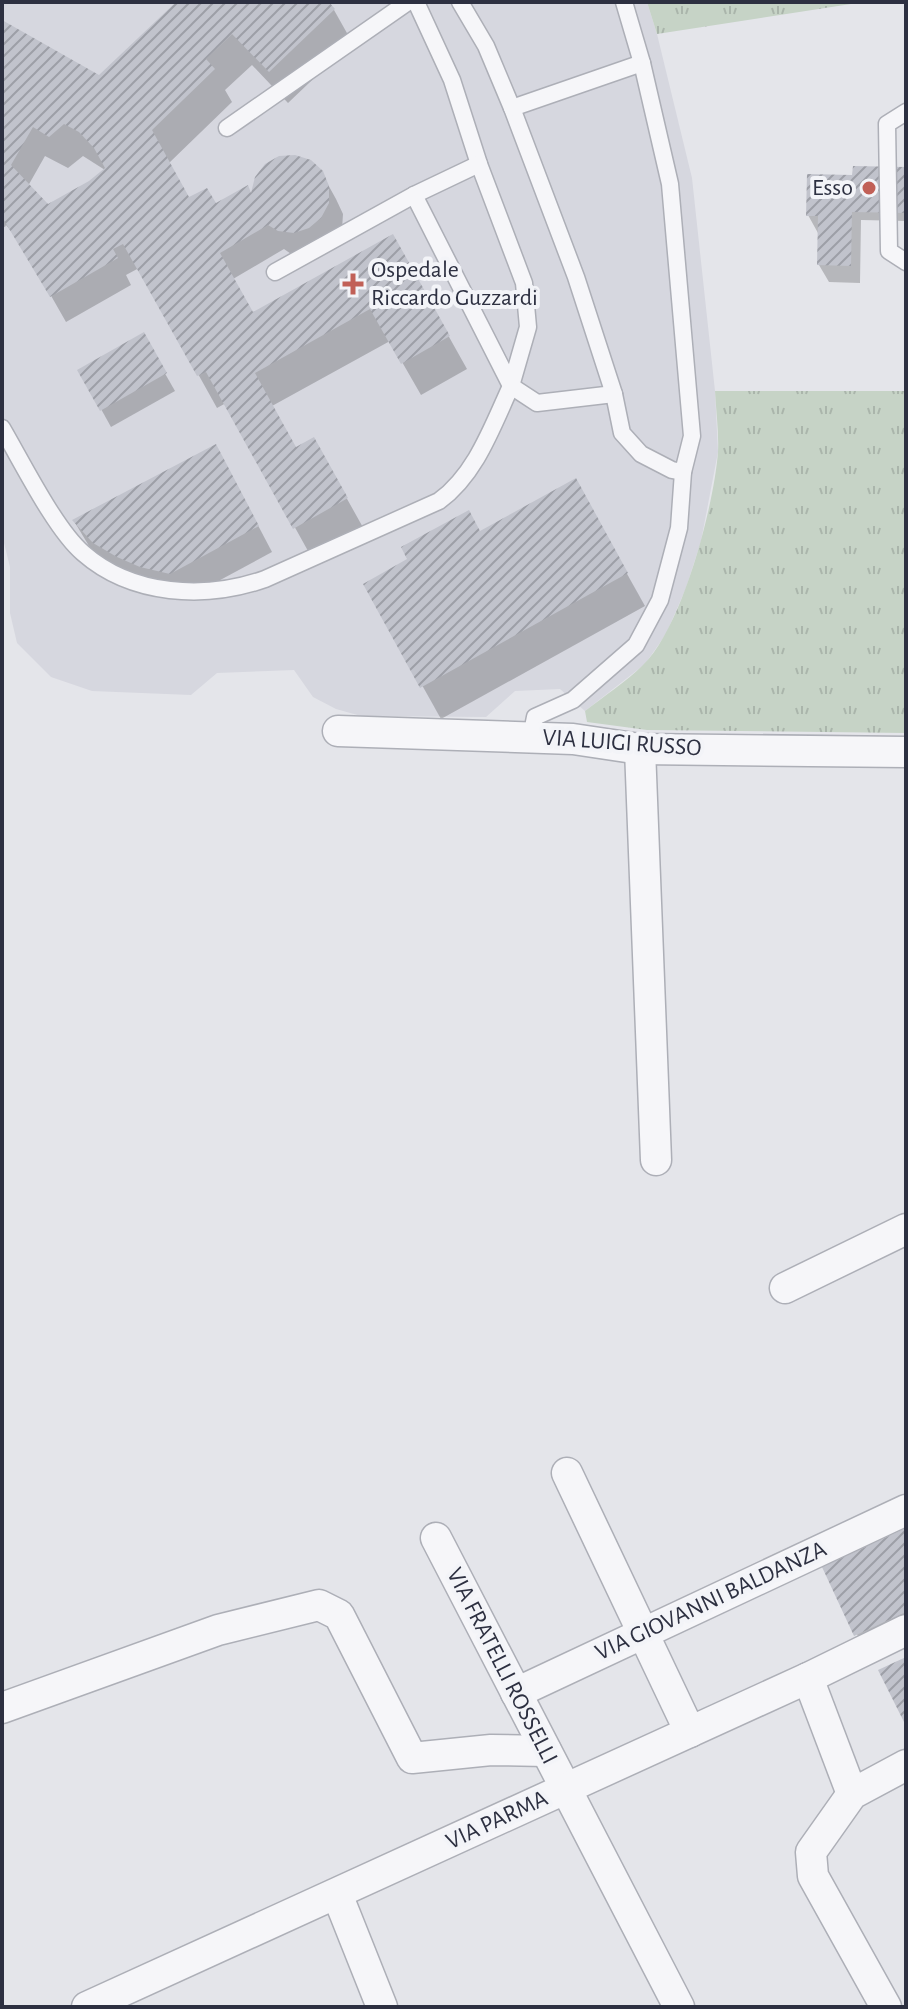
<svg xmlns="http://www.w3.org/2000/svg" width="908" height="2009" font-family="'Alegreya Sans',sans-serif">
	<defs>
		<pattern id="grass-tufts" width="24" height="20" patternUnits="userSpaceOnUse" patternTransform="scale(2)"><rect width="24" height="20" fill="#c6d3c6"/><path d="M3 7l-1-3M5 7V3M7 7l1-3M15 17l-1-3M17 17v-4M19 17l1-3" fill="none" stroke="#aab5ab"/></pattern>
		<pattern id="building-hatch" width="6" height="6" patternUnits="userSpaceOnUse" patternTransform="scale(2)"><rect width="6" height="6" fill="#c1c3cc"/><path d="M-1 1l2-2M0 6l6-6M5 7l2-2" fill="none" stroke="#9d9fa7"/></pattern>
	</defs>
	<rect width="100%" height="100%" fill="#e4e5ea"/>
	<!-- built -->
	<polygon fill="#d6d7df" points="2,2 647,2 657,34 692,178 715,391 718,452 701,541 686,588 666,634 645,664 585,711 560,689 515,691 486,717 361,716 336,709 313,697 294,670 217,673 191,695 92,691 51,677 17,643 10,613 10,567 2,535"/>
	<!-- grass -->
	<g fill="url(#grass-tufts)">
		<polygon points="647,2 864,2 657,34"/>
		<path d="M715 391H906V733L647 730 587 722 585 711C604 696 626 682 643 665 682 628 714 506 718 452 719 432 716 411 715 391Z"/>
	</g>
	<!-- shadow -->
	<g fill="#0003" fill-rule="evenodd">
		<path d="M179 2H326L334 10 352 42 288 103 252 65 225 90 232 102 169 163 189 200 215 205 252 197 321 172 336 199 343 214 342 229 294 256 284 249 233 279 253 314 411 269 467 369 421 395 390 341 272 406 296 449 332 472 365 531 313 560 226 403 217 408 139 268 126 275 131 285 66 322 21 243 6 225 5 227 2 226V22L100 78ZM45 156 68 168 83 156 105 170 92 181 47 206 28 186Z"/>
		<polygon points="906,169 906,221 861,220 860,283 829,282 819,265 818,233 808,215 851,177"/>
		<polygon points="143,335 175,391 111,427 80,371"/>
		<polygon points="230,472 272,552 185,599 156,592 110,568 89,546 74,521"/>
		<polygon points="593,513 645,606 441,719 366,585 480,533"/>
		<polygon points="906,1530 906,1644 870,1661 825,1568"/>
	</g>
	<!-- building -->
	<g fill="url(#building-hatch)" fill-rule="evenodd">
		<path d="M176 2H329L335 9 269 72 232 34 206 59 215 69 152 130 189 197 207 188 216 203 248 185 251 193 255 177 265 164 279 156 295 155 311 160 323 171 329 186V203L321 218 309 228 294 233 278 231 268 225 220 253 253 312 393 234 450 336 401 364 370 309 255 373 296 447 314 437 348 498 293 529 206 372 197 376 123 244 113 249 118 258 50 297 2 217V20L99 75ZM64 124 79 132 94 148 105 168 89 181 48 204 11 165 33 127 49 137Z"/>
		<polygon points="853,166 906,167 906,213 852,212 851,266 817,265 818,216 806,216 807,174 852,175"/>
		<polygon points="144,332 167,373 100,411 77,370"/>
		<polygon points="216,444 259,526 170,574 140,567 117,557 93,543 72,520"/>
		<polygon points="576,478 628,573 420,688 363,584 407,559 401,547 469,510 480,531"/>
		<polygon points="906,1528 906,1612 854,1636 822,1567"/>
		<polygon points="906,1657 906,1726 878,1670"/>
	</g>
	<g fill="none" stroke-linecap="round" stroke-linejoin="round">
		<defs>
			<g id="lane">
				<polyline points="416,2 452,80 479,164 524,283 528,327 511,386"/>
				<polyline points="460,2 486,46 512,108 576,277 614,394 622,433 641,454 672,470 683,472"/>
				<polyline points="512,108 642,63"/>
				<polyline points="906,112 887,124 889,251 906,262"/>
				<polyline points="227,128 408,2"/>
				<polyline points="414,195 511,386"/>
				<polyline points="275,272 414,195 479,164"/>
				<path d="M2 428C22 462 55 529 83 553 132 596 205 600 265 579L439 501C476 474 492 427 511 386L537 403 614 394"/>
				<polyline points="531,737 535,717 573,700 636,645 660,600 679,528 683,472 692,436 670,184 642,63 624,2"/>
			</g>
			<g id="street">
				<polyline points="338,731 573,739 640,749 906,752"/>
				<polyline points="640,749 656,1160"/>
				<polyline points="785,1288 906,1229"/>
				<polyline points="567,1473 690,1732"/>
				<polyline points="436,1538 679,2007"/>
				<polyline points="808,1678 852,1794"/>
				<polyline points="516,1693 906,1510"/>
				<polyline points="2,1708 218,1630 319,1605 339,1615 412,1758 491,1750 546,1751"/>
				<polyline points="337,1894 382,2007"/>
				<polyline points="87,2007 808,1678 906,1630"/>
				<polyline points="886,2007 813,1876 811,1852 852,1794 906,1765"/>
			</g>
		</defs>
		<!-- lane casing -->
		<use href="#lane" stroke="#adafb7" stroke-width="19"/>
		<!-- street casing -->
		<use href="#street" stroke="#adafb7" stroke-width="33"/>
		<!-- lane -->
		<use href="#lane" stroke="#f6f6f9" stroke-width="16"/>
		<!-- street -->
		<use href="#street" stroke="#f6f6f9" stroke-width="30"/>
	</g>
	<!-- markers -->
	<g fill="#c16057" stroke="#f3f4f8" stroke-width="3">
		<circle cx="869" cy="188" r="8"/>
		<path d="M349 272h8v8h8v8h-8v8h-8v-8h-8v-8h8z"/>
	</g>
	<g text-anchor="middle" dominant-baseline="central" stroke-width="8" stroke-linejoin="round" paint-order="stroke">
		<!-- poi labels -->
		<g font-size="24" fill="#2d3041" stroke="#f3f4f8" text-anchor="end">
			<text x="853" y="188">Esso</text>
			<text x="371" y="270" text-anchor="start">Ospedale<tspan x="371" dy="28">Riccardo Guzzardi</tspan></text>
		</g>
		<!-- street labels -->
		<g font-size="24" fill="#2d3041" stroke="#f3f4f8">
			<text transform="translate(622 743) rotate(4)">VIA LUIGI RUSSO</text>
			<text transform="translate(711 1601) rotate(-25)">VIA GIOVANNI BALDANZA</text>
			<text transform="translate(502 1666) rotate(63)">VIA FRATELLI ROSSELLI</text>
			<text transform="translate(497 1820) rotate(-25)">VIA PARMA</text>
		</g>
	</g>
	<!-- border -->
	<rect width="908" height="2009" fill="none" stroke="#2d3041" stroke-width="8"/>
</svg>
